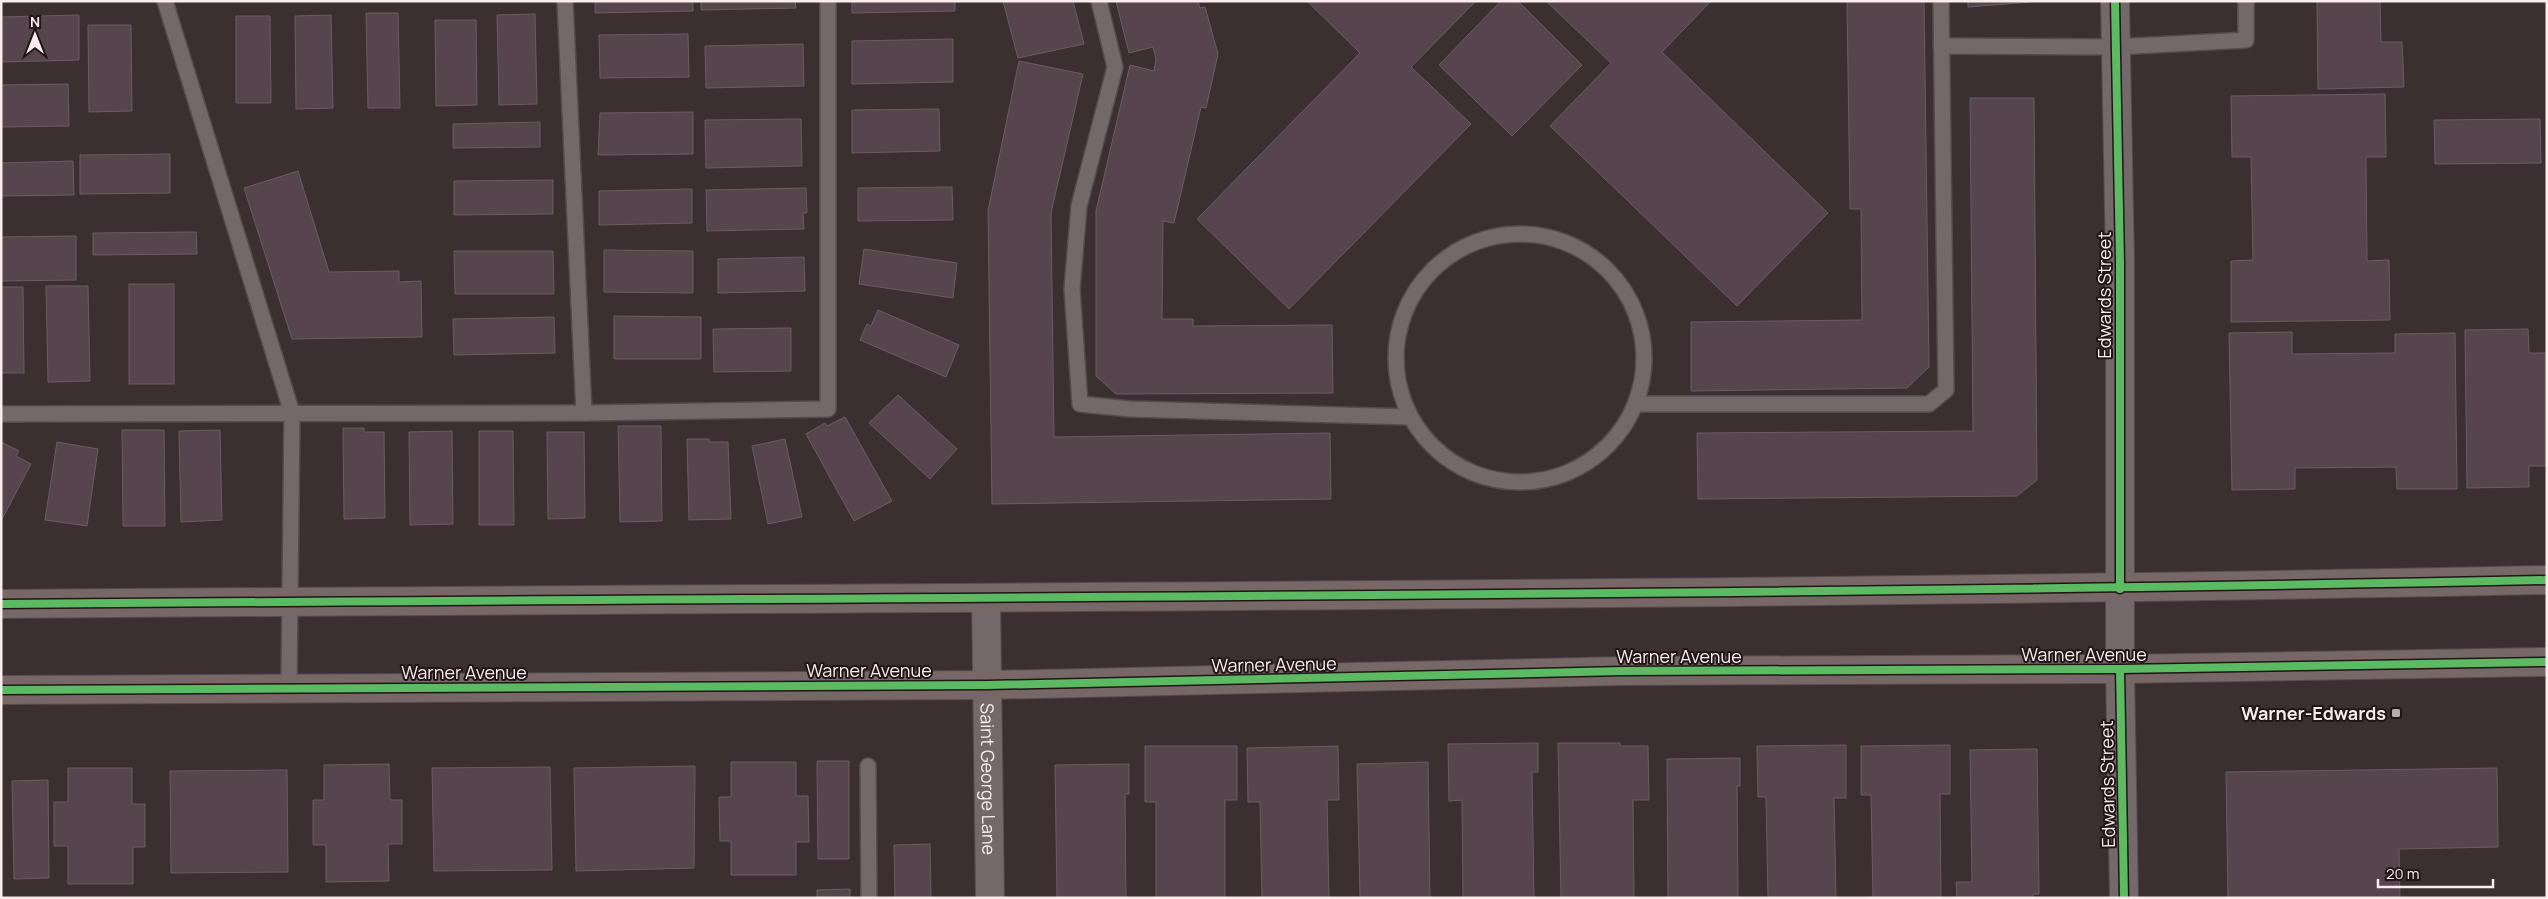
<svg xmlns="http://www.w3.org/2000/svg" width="2548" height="899" font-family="Manrope,sans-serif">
	<rect width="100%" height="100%" fill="#3b2f32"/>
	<!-- building -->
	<g fill="#56454c" stroke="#685e62">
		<polygon points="595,1 693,1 693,11 595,13"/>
		<polygon points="701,1 795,1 796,8 701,10"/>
		<polygon points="852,1 955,1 955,11 852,13"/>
		<polygon points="1003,1 1073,1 1084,44 1018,58"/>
		<polygon points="1116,1 1198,1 1200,8 1205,7 1218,54 1206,108 1201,107 1174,223 1163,221 1162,319 1193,319 1193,326 1332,325 1333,393 1116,394 1096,376 1096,211 1130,65 1154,71 1156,59 1153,47 1129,53"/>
		<polygon points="1307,1 1476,1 1411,67 1471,124 1289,309 1197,219 1360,53"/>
		<polygon points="1501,1 1518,1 1582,65 1512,136 1439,65"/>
		<polygon points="1546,1 1711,1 1662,52 1828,213 1737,306 1550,126 1611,63"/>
		<polygon points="1847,1 1924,1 1929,367 1907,388 1691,391 1691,322 1862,320 1861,209 1850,209"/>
		<polygon points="1968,1 2031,1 2031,2 1968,7"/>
		<polygon points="2317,1 2380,1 2381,42 2402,42 2404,87 2318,89"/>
		<polygon points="366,13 398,13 400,108 368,108"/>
		<polygon points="535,14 537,104 499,105 497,15"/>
		<polygon points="79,15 79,60 1,62 1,17"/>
		<polygon points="331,15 333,108 296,109 295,16"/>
		<polygon points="236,16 270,16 271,103 236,103"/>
		<polygon points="435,20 476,20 477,105 436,106"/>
		<polygon points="88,25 131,25 132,111 89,112"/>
		<polygon points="688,34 689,77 600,78 599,35"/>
		<polygon points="953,39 953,82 852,84 852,41"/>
		<polygon points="803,44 804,86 706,88 705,46"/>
		<polygon points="1019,61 1083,74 1051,213 1054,437 1330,433 1331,499 992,504 988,211"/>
		<polygon points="68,84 69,126 1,127 1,85"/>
		<polygon points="2385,94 2386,157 2366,157 2367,261 2389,260 2390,320 2231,322 2231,261 2253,260 2251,157 2232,157 2231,96"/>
		<polygon points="1970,98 2034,98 2037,480 2017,496 1698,499 1697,433 1973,431"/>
		<polygon points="939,109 940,151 852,153 852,110"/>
		<polygon points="693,112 693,154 598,155 600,113"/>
		<polygon points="801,119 802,166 706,168 705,120"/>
		<polygon points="2540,119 2541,163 2435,164 2434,120"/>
		<polygon points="540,122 540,147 453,148 453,124"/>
		<polygon points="170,154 170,193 80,194 80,155"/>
		<polygon points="73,161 74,195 1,196 1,163"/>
		<polygon points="298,171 329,272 399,271 399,282 421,281 422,337 292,339 244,188"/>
		<polygon points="553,180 553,214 454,215 454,181"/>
		<polygon points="952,187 953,220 858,221 858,188"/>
		<polygon points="806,188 807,213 803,213 804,229 707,231 706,190"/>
		<polygon points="692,189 692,223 599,225 599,191"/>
		<polygon points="196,232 197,254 93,255 93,233"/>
		<polygon points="76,236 76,280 1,281 1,237"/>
		<polygon points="864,249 957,263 953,298 859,284"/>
		<polygon points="604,250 693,251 693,293 604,292"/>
		<polygon points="454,251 553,251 554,294 455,294"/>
		<polygon points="804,257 805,291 718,293 718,259"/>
		<rect x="129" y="284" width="45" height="100"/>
		<polygon points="46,286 88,286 90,381 48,382"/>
		<polygon points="1,287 23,287 24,373 1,373"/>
		<polygon points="878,310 959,345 946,377 860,340 867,324 871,326"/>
		<polygon points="614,316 701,317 701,359 614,359"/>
		<polygon points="554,317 555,353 454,355 453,319"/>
		<polygon points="791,328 791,371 714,372 713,329"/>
		<polygon points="2528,329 2529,353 2547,353 2547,466 2529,466 2529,487 2467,488 2465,330"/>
		<polygon points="2292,332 2292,354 2395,353 2395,334 2455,333 2457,489 2397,489 2396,467 2295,468 2295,489 2232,490 2229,333"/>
		<polygon points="898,395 957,449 930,479 869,423"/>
		<polygon points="845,417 892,501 854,521 806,434 825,423 827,426"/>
		<polygon points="618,426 661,426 662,521 620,522"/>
		<polygon points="343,428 364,428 364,432 384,432 385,518 344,519"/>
		<polygon points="122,430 164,430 165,526 123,526"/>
		<polygon points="220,430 222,520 181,522 179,431"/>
		<polygon points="452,431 453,524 410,525 409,432"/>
		<polygon points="479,431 513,431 514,525 479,525"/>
		<polygon points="547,432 584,432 585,518 548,519"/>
		<polygon points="687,439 709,439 709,442 728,442 731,519 689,520"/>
		<polygon points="785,439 802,517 768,524 752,446"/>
		<polygon points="1,442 19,451 16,456 31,464 1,521"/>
		<polygon points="57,442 98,449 87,526 45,520"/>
		<polygon points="1538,743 1538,772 1532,772 1534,898 1463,898 1462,800 1449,801 1448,744"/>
		<polygon points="1558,743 1620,743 1620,746 1648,746 1649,800 1633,800 1634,898 1561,898"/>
		<polygon points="1846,745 1846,798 1834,798 1836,898 1768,898 1766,797 1758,797 1757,746"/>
		<polygon points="1950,745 1950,794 1940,794 1941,898 1861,898 1873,897 1871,795 1861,795 1861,746"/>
		<polygon points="1145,746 1237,746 1237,800 1225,800 1225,898 1153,898 1156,897 1156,802 1145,802"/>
		<polygon points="1338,746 1339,800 1327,800 1329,898 1262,898 1260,802 1248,802 1247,748"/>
		<polygon points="2037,749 2039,894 2033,894 2033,898 1957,898 1956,882 1972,882 1970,750"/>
		<polygon points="1740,758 1740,786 1737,786 1738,898 1658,898 1668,898 1667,759"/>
		<polygon points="817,761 849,761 849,859 818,859"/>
		<polygon points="731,762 796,762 796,796 808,796 809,842 796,842 796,875 731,875 731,841 720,841 719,797 731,797"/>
		<polygon points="1428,762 1430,898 1360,898 1357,764"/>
		<polygon points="389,764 390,800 402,800 402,844 388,844 389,881 326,882 326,845 313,845 313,800 324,800 324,765"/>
		<polygon points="1129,764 1129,794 1125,794 1126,898 1057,898 1055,765"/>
		<polygon points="695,766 694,868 576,871 574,768"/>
		<polygon points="550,767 552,870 434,871 432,768"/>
		<polygon points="68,768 132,768 132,804 145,804 145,847 133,847 133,884 68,884 68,846 54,846 54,802 68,802"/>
		<polygon points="2497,768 2498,847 2399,849 2400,898 2228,898 2226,772"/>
		<polygon points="287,770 288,872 171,873 170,771"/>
		<polygon points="48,780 49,878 14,879 12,781"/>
		<polygon points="930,844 931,898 895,898 894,845"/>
		<polygon points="850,889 850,898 817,898 817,890"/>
	</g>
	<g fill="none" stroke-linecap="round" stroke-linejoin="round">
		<defs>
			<g id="lane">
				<polyline points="165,1 292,413 289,687"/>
				<polyline points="565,1 584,413"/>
				<polyline points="1099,1 1115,67 1079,206 1072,289 1080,404 1130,409 1410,417"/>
				<polyline points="1941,46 2116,47 2246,40 2246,1"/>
				<circle cx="1520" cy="358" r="124"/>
				<polyline points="1637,404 1929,404 1946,390 1941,1"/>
				<polyline points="1,414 584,413 828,409 828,1"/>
				<polyline points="868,766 869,898"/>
			</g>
			<g id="street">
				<path id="s1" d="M986 599 990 898"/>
			</g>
			<polyline id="secondary" points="2115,1 2120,262 2120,669 2124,898"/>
			<g id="primary">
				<path d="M1 604C850 597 1698 597 2547 580"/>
				<polyline points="1,690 988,685 1623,671 2120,669 2547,662"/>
			</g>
		</defs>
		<!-- lane casing -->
		<use href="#lane" stroke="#554b4d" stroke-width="18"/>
		<!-- street casing -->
		<use href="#street" stroke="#554b4d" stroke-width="30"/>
		<!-- secondary casing -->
		<use href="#secondary" stroke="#554b4d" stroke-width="30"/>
		<!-- primary casing -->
		<use href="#primary" stroke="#554b4d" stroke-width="30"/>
		<!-- lane -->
		<use href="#lane" stroke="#73696b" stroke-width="15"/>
		<!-- street -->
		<use href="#street" stroke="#73696b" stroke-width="28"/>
		<!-- secondary -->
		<use href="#secondary" stroke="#73696b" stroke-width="28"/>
		<!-- primary -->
		<use href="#primary" stroke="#776767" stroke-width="28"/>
		<defs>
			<g id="cycleway">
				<polyline points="2115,1 2120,262 2120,589"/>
				<path d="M1 604C850 597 1698 597 2547 580"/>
				<polyline points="2120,669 2124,898"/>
				<polyline points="1,690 988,685 1623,671 2120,669 2547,662"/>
			</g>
		</defs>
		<!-- cycleway casing -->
		<use href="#cycleway" stroke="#201617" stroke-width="11"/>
		<!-- cycleway -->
		<use href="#cycleway" stroke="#5cba63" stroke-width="8"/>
	</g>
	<!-- markers -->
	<rect fill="#b7a9ac" stroke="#201617" stroke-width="2" x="2391" y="708" width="10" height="10" rx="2.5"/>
	<g text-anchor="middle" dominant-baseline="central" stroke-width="4" stroke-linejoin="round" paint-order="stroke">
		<!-- street labels -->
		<g font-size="18" fill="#faebed" stroke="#201617">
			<text transform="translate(2104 295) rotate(-90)">Edwards Street</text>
			<text x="2084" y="654">Warner Avenue</text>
			<text x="1679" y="656">Warner Avenue</text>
			<text transform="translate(1274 664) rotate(-1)">Warner Avenue</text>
			<text x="869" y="670">Warner Avenue</text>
			<text x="464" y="672">Warner Avenue</text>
			<text stroke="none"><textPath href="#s1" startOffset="180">Saint George Lane</textPath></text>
			<text transform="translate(2107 784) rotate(-91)">Edwards Street</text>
		</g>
		<!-- poi labels -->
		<g font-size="18" font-weight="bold" fill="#faebed" stroke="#201617" text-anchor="end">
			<text x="2386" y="713">Warner-Edwards</text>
		</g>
	</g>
	<!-- border -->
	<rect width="2548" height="899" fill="none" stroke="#faebed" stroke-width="5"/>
	<!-- north arrow -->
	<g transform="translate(35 35)" stroke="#201617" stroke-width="4" paint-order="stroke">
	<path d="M0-4L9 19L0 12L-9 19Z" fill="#faebed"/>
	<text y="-8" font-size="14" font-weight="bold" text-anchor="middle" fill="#faebed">N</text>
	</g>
	<!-- scale -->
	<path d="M2378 879v8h115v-8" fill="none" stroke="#faebed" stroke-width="2.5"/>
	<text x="2386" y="879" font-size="15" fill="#faebed" stroke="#201617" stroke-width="4" paint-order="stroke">20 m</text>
</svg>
